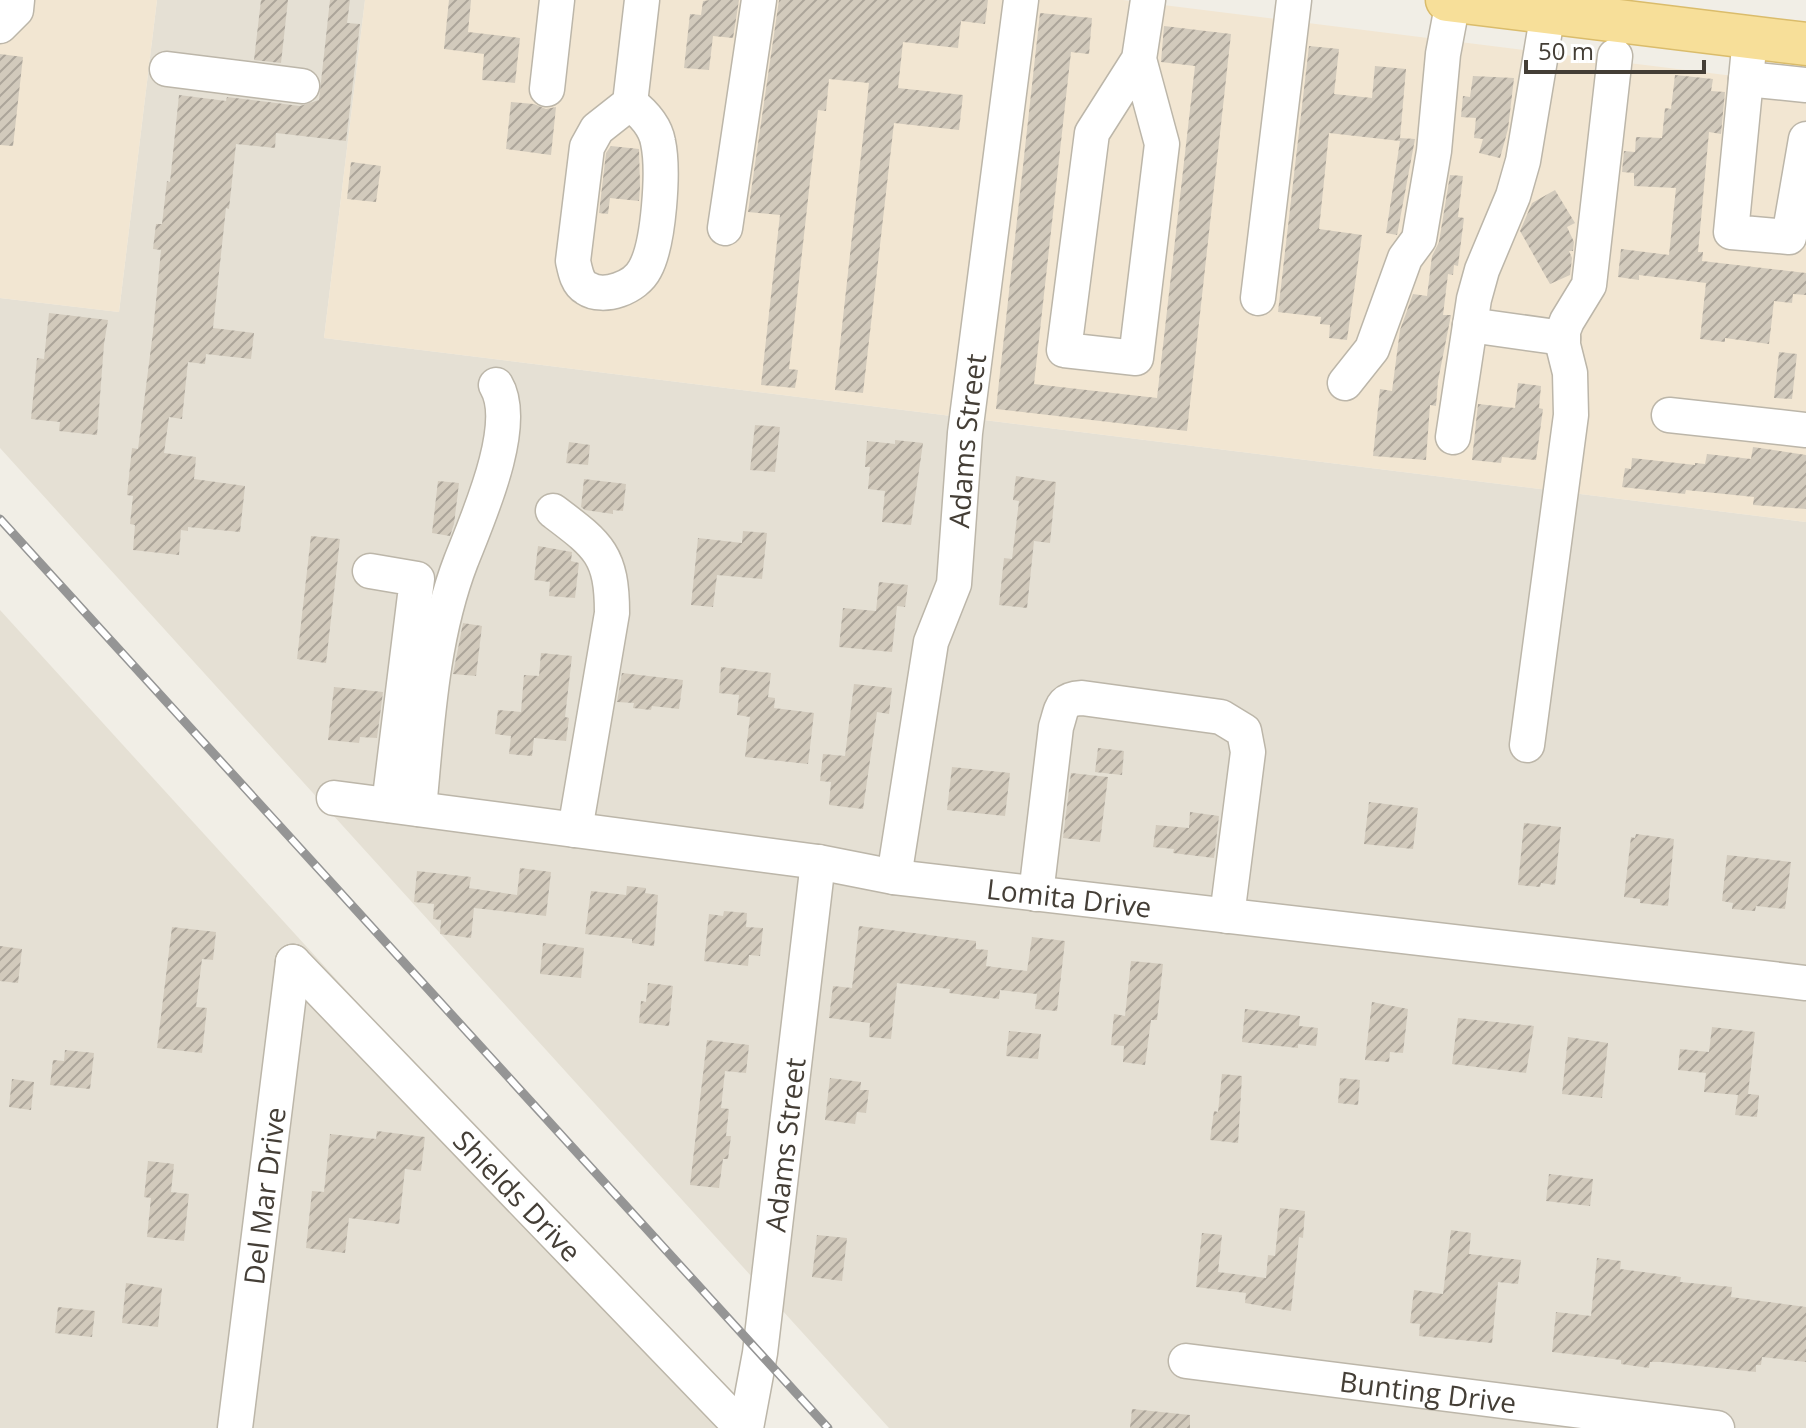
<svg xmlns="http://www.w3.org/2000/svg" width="1806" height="1428" font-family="'Open Sans',sans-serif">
	<defs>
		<pattern id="building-hatch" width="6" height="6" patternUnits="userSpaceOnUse" patternTransform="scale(2)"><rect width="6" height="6" fill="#d2cabc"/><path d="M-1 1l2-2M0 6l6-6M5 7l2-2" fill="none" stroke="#aca59a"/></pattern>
	</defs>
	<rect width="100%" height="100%" fill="#f1eee6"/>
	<!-- residential -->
	<g fill="#e5e0d4">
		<polygon points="157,0 365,0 324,338 1806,522 1806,1428 889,1428 0,448 0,298 119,312"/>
		<polygon points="0,610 745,1428 0,1428"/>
	</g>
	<!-- commercial -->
	<g fill="#f2e6d2">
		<polygon points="0,0 157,0 119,312 0,298"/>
		<polygon points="365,0 1123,0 1806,85 1806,522 324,338"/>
	</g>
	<!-- building -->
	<g fill="url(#building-hatch)">
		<polygon points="261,0 288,0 281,63 254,60"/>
		<polygon points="330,0 350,0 347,23 360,24 346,141 276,133 275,148 236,144 229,209 226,208 213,328 254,333 251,359 206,354 205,364 188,362 182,419 169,417 164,453 196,457 194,479 245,486 240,532 188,527 188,531 181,530 179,555 133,550 135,525 130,524 133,496 127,495 132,448 138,449 153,332 161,250 153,249 156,224 162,224 167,181 170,182 179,95 226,101 227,97 300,106 319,100"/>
		<polygon points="449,0 471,0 468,32 520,38 515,83 482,80 484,54 444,49"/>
		<polygon points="710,0 739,0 733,38 713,36 709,70 684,68 690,14 701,15 703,1"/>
		<polygon points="779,0 988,0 985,24 961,21 958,48 903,42 898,88 963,95 959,130 894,123 863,393 835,390 869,83 829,79 826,111 818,110 789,369 798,370 795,388 761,385 780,215 748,212"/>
		<polygon points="1040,13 1092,18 1089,54 1071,52 1034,384 1157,398 1195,66 1161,62 1164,26 1231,34 1187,431 996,409"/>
		<polygon points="1309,46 1339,49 1334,94 1372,98 1375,66 1406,69 1400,138 1415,139 1397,235 1386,233 1400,141 1329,133 1319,229 1362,235 1347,340 1329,338 1330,325 1320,324 1321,317 1278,312"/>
		<polygon points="0,54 23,57 13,146 0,145"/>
		<polygon points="1675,75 1713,79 1711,91 1725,92 1721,134 1709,132 1698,252 1703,252 1702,261 1806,273 1806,295 1793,294 1792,303 1774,301 1769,344 1725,338 1725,342 1700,339 1706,283 1639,275 1639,280 1618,277 1621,249 1669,255 1676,188 1634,186 1634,173 1622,172 1624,151 1635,152 1636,137 1662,138 1665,108 1671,109"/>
		<polygon points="1473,76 1514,78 1508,129 1500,158 1479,153 1483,139 1474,138 1476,118 1461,117 1463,96 1470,97"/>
		<polygon points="511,102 534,104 546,109 556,107 551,155 506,149"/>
		<polygon points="611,146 639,149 640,187 639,201 610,198 608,214 599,213 606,153"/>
		<polygon points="351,162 381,166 376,202 347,199"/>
		<polygon points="1450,175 1463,176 1458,217 1464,218 1458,266 1454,265 1453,275 1448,274 1443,315 1451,315 1438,381 1436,406 1430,405 1426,460 1373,456 1380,389 1392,391 1400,330 1413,294 1427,296 1432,256 1439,242"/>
		<polygon points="1555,190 1575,223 1567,227 1574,242 1573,251 1569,251 1572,258 1570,275 1550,284 1520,231 1532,203"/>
		<polygon points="49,313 108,320 104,344 97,435 59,431 60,422 31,419 37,358 44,359"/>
		<polygon points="1779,352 1797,354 1792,399 1774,398"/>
		<polygon points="1518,383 1541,386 1539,408 1543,409 1536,460 1502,457 1501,463 1472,460 1478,404 1515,408"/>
		<polygon points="755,425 780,427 775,472 750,470"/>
		<polygon points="895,440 923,443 911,525 882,522 885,491 868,489 870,467 865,467 867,441 895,444"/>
		<polygon points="569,442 590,445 588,465 566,463"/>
		<polygon points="1753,447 1806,455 1806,509 1753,505 1754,497 1686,490 1685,494 1622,487 1625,468 1631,469 1632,458 1695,465 1695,463 1705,464 1707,454 1751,459"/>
		<polygon points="1016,476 1056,482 1050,543 1034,541 1027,608 999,605 1004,558 1012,559 1019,501 1013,500"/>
		<polygon points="584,479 626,484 623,511 613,510 613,514 585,510 581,507"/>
		<polygon points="438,481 459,483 454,524 450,536 432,533"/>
		<polygon points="743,531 767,533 762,579 717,575 713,607 691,605 698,538 742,543"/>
		<polygon points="311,536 340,539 326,663 297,659"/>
		<polygon points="538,546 572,552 571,561 579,563 575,598 549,596 550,582 534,580"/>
		<polygon points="879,582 908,585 905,607 897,606 892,652 839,647 843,608 876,611"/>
		<polygon points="463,623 482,626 476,676 453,674"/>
		<polygon points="541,653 572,656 565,717 569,718 566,741 534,738 532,756 509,754 511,736 495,734 498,710 521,712 524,675 539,676"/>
		<polygon points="721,667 771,673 768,697 775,698 774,708 814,713 808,764 745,757 750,717 737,715 739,695 719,693"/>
		<polygon points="622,673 683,680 679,709 652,706 651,710 633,708 634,703 617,702"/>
		<polygon points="854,684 892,688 889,714 877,712 863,809 829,805 831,782 820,781 823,754 845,756"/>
		<polygon points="334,687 383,692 377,738 360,737 359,743 328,740"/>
		<polygon points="1098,748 1124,751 1122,775 1095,772"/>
		<polygon points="952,767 1010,773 1005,816 947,810"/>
		<polygon points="1071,773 1108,777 1100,842 1063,838"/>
		<polygon points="1369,802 1418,808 1413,849 1364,844"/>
		<polygon points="1190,812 1219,816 1214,858 1173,853 1174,849 1153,847 1156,825 1189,828"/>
		<polygon points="1524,823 1561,827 1555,885 1541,883 1540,887 1518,885"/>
		<polygon points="1636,834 1674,839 1668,906 1640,903 1640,899 1624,897 1631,837 1635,838"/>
		<polygon points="1727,855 1791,862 1785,909 1756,906 1755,911 1732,909 1733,903 1722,901"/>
		<polygon points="520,868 551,872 546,916 474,908 471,938 440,934 441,920 433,919 434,904 414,902 417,871 471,877 469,888 517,895"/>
		<polygon points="627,886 646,888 645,893 658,895 654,946 632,943 632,939 585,934 591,891 626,895"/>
		<polygon points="724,911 747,913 746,927 763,928 760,956 749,955 748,966 704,961 709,914 723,916"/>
		<polygon points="859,926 976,941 976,949 988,950 986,966 1027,971 1032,937 1065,941 1057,1011 1035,1009 1037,994 1000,990 999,999 949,993 950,989 897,983 891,1039 869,1037 870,1023 829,1018 833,986 852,988"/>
		<polygon points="172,927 216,932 213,960 202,959 196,1007 207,1008 202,1053 157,1048"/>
		<polygon points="543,943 584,948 581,978 540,974"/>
		<polygon points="0,946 22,949 18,983 0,981"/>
		<polygon points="1131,961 1163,964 1157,1020 1151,1020 1145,1065 1123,1062 1124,1046 1111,1045 1114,1014 1125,1016"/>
		<polygon points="648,983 673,986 669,1026 639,1023 641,1001 646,1002"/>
		<polygon points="1372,1002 1408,1009 1403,1053 1390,1052 1389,1062 1365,1060"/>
		<polygon points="1245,1009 1300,1016 1299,1026 1318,1028 1316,1046 1298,1044 1298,1048 1242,1042"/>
		<polygon points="1458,1018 1534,1026 1526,1073 1452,1064"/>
		<polygon points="1712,1027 1755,1032 1748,1094 1759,1095 1757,1117 1735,1115 1738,1095 1704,1092 1706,1073 1678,1070 1680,1049 1709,1052"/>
		<polygon points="1009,1031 1041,1034 1038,1059 1006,1056"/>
		<polygon points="1568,1037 1608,1043 1602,1098 1562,1094"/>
		<polygon points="707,1040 749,1045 746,1073 725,1071 721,1108 729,1109 726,1136 731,1136 728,1159 723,1159 719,1188 690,1185"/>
		<polygon points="65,1050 94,1053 90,1089 50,1085 53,1060 64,1061"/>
		<polygon points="1222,1074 1242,1076 1238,1143 1210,1140 1214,1111 1218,1112"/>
		<polygon points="830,1078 861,1082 860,1090 869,1090 866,1113 857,1112 855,1124 825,1120"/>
		<polygon points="1340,1078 1360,1080 1358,1105 1338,1103"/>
		<polygon points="12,1079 34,1082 31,1110 9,1107"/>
		<polygon points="377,1131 425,1137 421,1171 405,1169 399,1224 349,1218 345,1253 306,1248 312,1191 324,1192 330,1134 376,1139"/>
		<polygon points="148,1161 174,1164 171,1192 189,1194 184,1241 147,1237 151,1198 144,1197"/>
		<polygon points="1549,1174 1593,1179 1590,1206 1546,1201"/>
		<polygon points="1280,1208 1305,1211 1303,1238 1299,1237 1291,1311 1245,1303 1246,1293 1196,1287 1202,1233 1222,1235 1218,1272 1266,1278 1268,1255 1275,1256"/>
		<polygon points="1451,1230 1471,1233 1469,1254 1521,1260 1518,1284 1498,1282 1492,1343 1419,1336 1420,1324 1410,1323 1414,1290 1443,1294"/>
		<polygon points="817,1235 847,1238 842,1281 812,1277"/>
		<polygon points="1597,1258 1621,1261 1620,1269 1681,1277 1680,1282 1732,1287 1731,1297 1806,1307 1806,1362 1762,1357 1761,1365 1756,1365 1756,1372 1661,1362 1650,1362 1649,1368 1621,1364 1621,1360 1552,1352 1556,1312 1591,1316"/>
		<polygon points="126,1283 162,1288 158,1327 122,1323"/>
		<polygon points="58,1307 95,1311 92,1337 55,1333"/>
		<polygon points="1132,1409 1190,1415 1190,1428 1130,1428"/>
	</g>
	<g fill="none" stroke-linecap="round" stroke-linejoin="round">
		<defs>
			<g id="minor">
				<polyline points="0,26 16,10 17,0"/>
				<polyline points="1750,38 1731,232 1789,237 1806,139"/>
				<polyline points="1139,59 1092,133 1064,350 1136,358 1162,144 1139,59 1148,0"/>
				<polyline points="167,69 302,86"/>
				<polyline points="1746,79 1806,85"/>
				<polyline points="547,89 557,0"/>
				<path d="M630 103C643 113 655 125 658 142 664 170 659 244 645 269 636 287 604 300 586 288 577 283 575 270 573 261L587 147 597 129 630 103 642 0"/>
				<polyline points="725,228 759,0"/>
				<polyline points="1258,298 1294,0"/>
				<polyline points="1470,325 1563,338"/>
				<polyline points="1345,383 1372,349 1405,258 1419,239 1434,151 1443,54 1453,1"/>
				<polyline points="1669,415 1806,430"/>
				<polyline points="1453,437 1474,299 1482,270 1513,196 1523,161 1548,12"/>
				<path d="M553 511C598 545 612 554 612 613L575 830"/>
				<polyline points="370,571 417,579 389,805"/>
				<polyline points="1527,745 1571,415 1570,373 1563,345 1563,331 1567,321 1589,285 1615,56"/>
				<path id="s1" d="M334 798 818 862 894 877 1806 983"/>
				<path d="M419 809C427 726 431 639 461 561 477 520 520 425 496 385"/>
				<path id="s2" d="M894 877 931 642 954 584 965 433 1021 0"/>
				<path d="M1036 894 1056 727C1062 709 1060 699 1082 698L1221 717 1244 731 1248 752 1227 916"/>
				<path id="s3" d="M293 962 742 1428"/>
				<path id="s4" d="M1186 1361 1717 1428"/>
				<path id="s5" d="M235 1428 293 962"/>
				<path id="s6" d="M746 1428 760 1353 818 862"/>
			</g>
			<polyline id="major" points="1447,0 1806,44"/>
		</defs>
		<!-- minor casing -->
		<use href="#minor" stroke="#bcb6a9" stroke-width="37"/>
		<!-- major casing -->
		<use href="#major" stroke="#dabc6b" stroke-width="45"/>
		<!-- minor -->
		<use href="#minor" stroke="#fff" stroke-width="34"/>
		<!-- major -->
		<use href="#major" stroke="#f7df99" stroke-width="42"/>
		<defs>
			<polyline id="rail" points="0,519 828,1428"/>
		</defs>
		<!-- rail casing -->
		<use href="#rail" stroke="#959595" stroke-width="9"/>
		<!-- rail -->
		<use href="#rail" stroke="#fff" stroke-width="6" stroke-dasharray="18" stroke-linecap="butt"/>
	</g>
	<g text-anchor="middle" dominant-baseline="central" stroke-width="6" stroke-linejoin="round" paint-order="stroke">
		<!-- street labels -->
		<g font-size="28" fill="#443e36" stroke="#fff">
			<text stroke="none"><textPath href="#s2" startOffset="444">Adams Street</textPath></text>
			<text stroke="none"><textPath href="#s1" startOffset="742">Lomita Drive</textPath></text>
			<text stroke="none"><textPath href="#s6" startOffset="286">Adams Street</textPath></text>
			<text stroke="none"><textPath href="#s5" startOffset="234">Del Mar Drive</textPath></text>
			<text stroke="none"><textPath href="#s3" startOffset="324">Shields Drive</textPath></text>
			<text stroke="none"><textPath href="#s4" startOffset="244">Bunting Drive</textPath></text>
		</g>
	</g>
	<!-- scale -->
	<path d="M1526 60v12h178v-12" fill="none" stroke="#443e36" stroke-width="4"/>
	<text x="1538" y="60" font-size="24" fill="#443e36" stroke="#ffffff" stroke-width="6" paint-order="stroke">50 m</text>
</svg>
